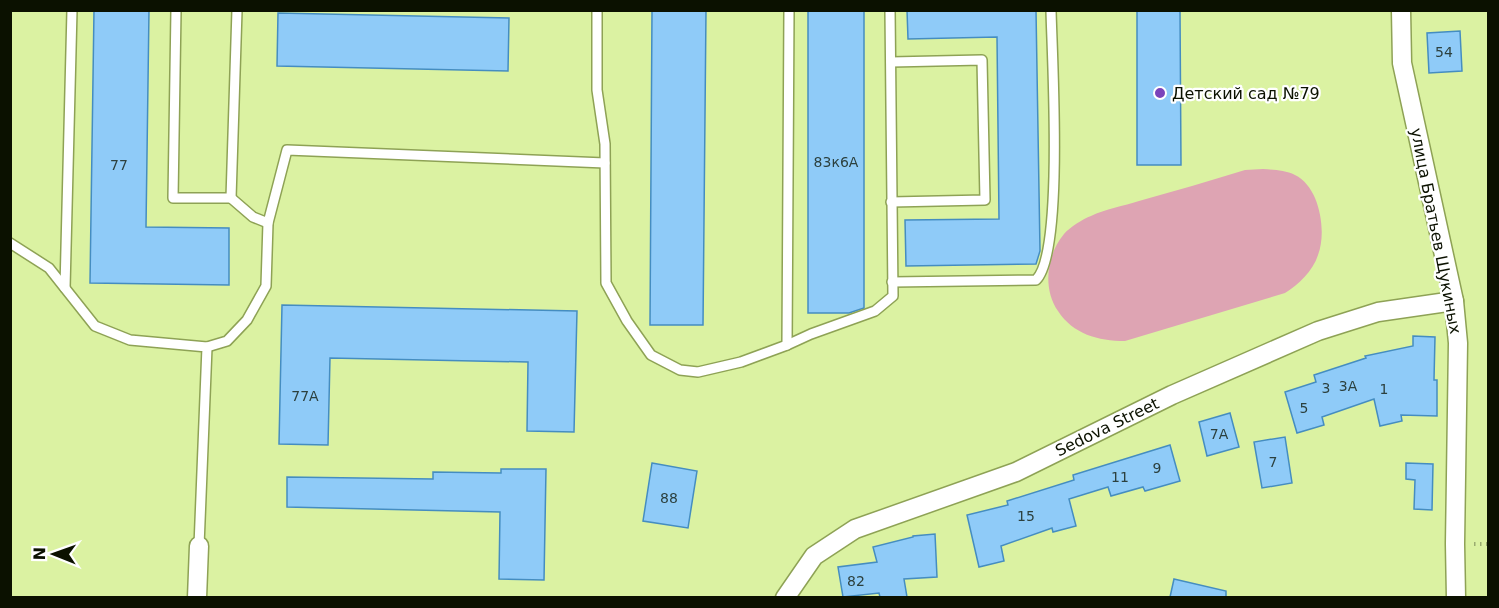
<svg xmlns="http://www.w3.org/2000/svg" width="1499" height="608" font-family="'DejaVu Sans',sans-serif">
	<rect width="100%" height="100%" fill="#dbf2a2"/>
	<!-- green -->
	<path fill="#dea4b3" d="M1263 169C1274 170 1285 170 1295 175 1320 187 1327 232 1318 255 1313 271 1298 285 1285 293L1125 341C1098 341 1073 334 1058 311 1042 288 1047 254 1064 234 1070 227 1083 219 1091 216 1105 209 1124 206 1139 201 1174 191 1210 181 1245 170Z"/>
	<!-- building -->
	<g fill="#8fcbf8" stroke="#458dc0" stroke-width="1.5">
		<polygon points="94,10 149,10 146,227 229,228 229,285 90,283"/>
		<polygon points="652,10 706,10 703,325 650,325"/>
		<polygon points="808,10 864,10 864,308 849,313 808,313"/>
		<polygon points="907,10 1036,10 1040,251 1036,264 906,266 905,220 999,219 997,37 908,39"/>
		<polygon points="1137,10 1180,10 1181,165 1137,165"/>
		<polygon points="278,13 509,18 508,71 277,66"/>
		<polygon points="1460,31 1462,71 1429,73 1427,33"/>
		<polygon points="282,305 577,311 574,432 527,431 528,362 330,358 328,445 279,444"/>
		<polygon points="1413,336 1435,337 1434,380 1437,380 1437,416 1401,415 1402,421 1380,426 1374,399 1322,417 1324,425 1297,433 1285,392 1316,382 1314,375 1366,358 1365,356 1413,346"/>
		<polygon points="1230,413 1239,447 1207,456 1199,422"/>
		<polygon points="1285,437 1292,483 1262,488 1254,442"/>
		<polygon points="1170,445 1180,481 1145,491 1143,487 1111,496 1108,487 1069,499 1076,526 1053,532 1052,528 1001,546 1004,561 979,567 967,515 1008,505 1007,501 1074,480 1073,475"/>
		<polygon points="652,463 697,471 688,528 643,521"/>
		<polygon points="1406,463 1433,464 1432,510 1414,509 1415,480 1406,479"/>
		<polygon points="501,469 546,469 544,580 499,579 500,512 287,507 287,477 433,479 433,472 501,473"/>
		<polygon points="935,534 937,577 904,579 907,597 880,597 879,593 843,597 838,567 877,562 873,547 913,537 913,536"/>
		<polygon points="1174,579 1226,591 1226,597 1170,597"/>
	</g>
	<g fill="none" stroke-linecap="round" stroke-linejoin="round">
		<defs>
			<g id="lane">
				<polyline points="176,10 173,198 231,198 237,10"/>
				<polyline points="597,10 597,90 605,144 606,283 627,321 651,355 680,370 698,372 741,362 787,345 811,334 875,311 893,296 890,10"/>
				<polyline points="891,62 982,60 985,200 891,202"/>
				<polyline points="231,198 253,217 268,223"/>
				<polyline points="10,243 49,268 95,326 130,340 207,347 199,546"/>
				<path d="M892 282 1036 280C1064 253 1052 57 1051 10"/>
				<polyline points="65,288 72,10"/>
				<polyline points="787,345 789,10"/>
				<polyline points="207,347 227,341 247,320 266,286 268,223 287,150 605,163"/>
			</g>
			<g id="street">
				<polyline points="1401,10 1402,63 1454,301 1458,343 1455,544 1456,598"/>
				<polyline points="197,598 199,546"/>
				<polyline points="785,598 814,556 855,529 1016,472 1172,395 1318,331 1378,312 1454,301"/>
			</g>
		</defs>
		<!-- lane casing -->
		<use href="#lane" stroke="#8ea255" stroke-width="12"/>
		<!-- street casing -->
		<use href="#street" stroke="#8ea255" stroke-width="21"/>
		<!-- path -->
		<polyline stroke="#9aac70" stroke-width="4" stroke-dasharray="1.5 4.5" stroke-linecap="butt" points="1474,544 1488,544"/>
		<!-- lane -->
		<use href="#lane" stroke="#fff" stroke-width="9"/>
		<!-- street -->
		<use href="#street" stroke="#fff" stroke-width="18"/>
	</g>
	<!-- markers -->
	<circle fill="#7a43ba" stroke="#fff" stroke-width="2" cx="1160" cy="93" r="6"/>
	<g text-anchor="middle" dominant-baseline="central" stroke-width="4.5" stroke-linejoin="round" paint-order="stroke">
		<!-- number labels -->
		<g font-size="14" fill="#2c403e">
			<text x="1444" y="52">54</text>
			<text x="836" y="162">83к6А</text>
			<text x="119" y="165">77</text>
			<text x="1348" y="386">3А</text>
			<text x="1326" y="388">3</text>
			<text x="1384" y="389">1</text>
			<text x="305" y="396">77А</text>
			<text x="1304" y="408">5</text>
			<text x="1219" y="434">7А</text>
			<text x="1273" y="462">7</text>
			<text x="1157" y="468">9</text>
			<text x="1120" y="477">11</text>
			<text x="669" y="498">88</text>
			<text x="1026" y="516">15</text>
			<text x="856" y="581">82</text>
		</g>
		<!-- poi labels -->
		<g font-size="16" fill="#0b1100" stroke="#fff" text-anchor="start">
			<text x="1172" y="93">Детский сад №79</text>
		</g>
		<!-- street labels -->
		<g font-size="16" fill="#0b1100" stroke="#fff">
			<text transform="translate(1436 231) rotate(79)">улица Братьев Щукиных</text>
			<text transform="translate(1107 427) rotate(-26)">Sedova Street</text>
		</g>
	</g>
	<!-- border -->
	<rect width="1499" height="608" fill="none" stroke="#0b1100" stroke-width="24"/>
	<!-- north arrow -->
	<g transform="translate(54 554) rotate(271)" stroke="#ffffff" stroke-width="4.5" paint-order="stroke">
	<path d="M0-4.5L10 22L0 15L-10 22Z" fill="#0b1100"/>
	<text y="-9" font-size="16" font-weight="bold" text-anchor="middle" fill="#0b1100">N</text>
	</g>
</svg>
